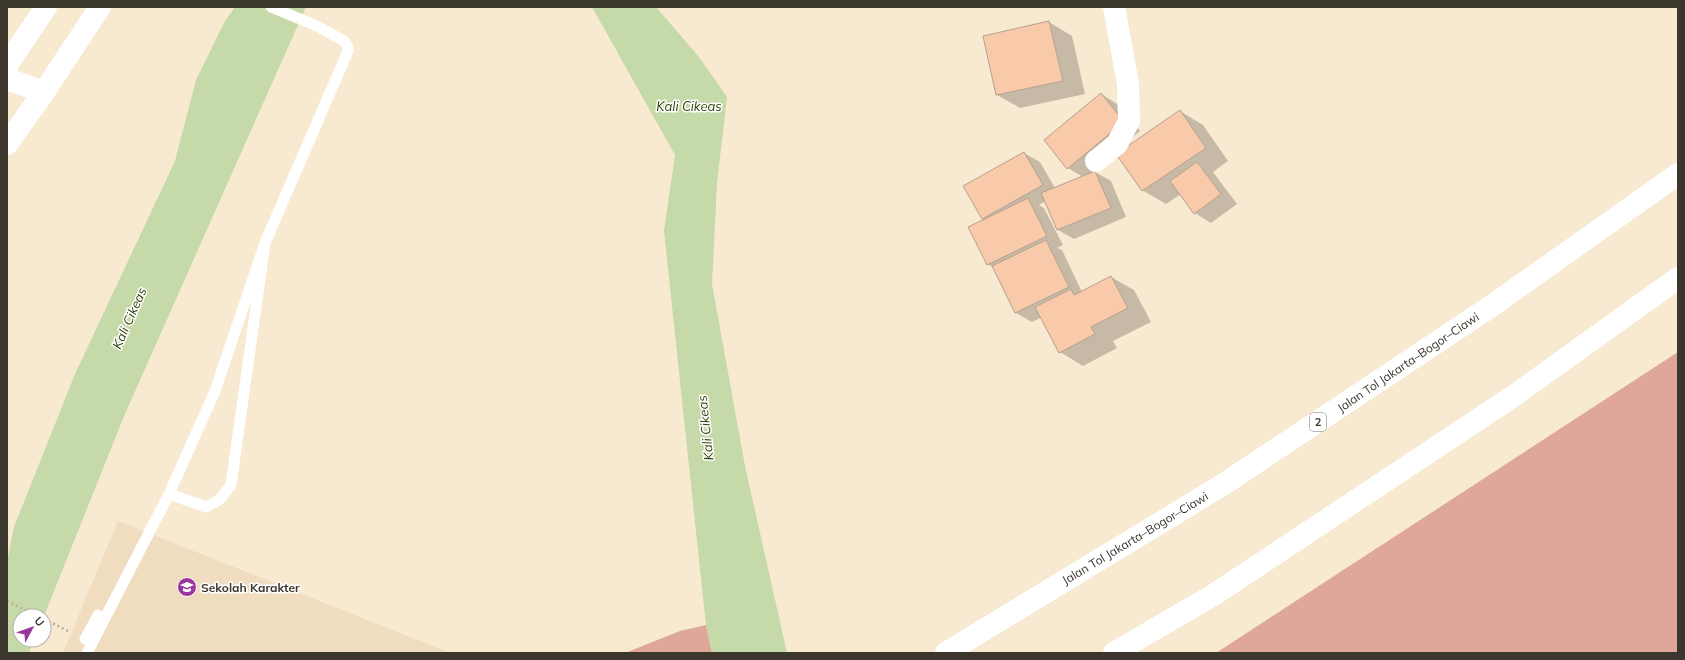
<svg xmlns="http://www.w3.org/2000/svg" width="1685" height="660" font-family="Mulish,sans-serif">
	<rect width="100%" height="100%" fill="#f8e9d1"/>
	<!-- built -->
	<polygon fill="#f0ddbf" points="118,521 450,653 63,653"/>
	<!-- forest -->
	<g fill="#dea799">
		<polygon points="1678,352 1678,653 1216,653"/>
		<polygon points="706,625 712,653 625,653 680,631"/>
	</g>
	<!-- water -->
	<g fill="#c6d9a8">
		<polygon points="235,7 306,7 124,416 44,616 20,616 20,640 34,640 29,653 7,653 7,562 14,527 75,374 175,161 196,80 225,21"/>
		<polygon points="592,7 656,7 699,57 727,97 717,183 712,284 745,466 787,653 712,653 706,625 664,231 675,155"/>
	</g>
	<!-- shadow -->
	<g fill="#0003">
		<polygon points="1049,22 1072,36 1085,94 1020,108 997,95"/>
		<polygon points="1101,94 1117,104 1140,131 1088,175 1095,172 1111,181 1126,217 1074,239 1058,230 1046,201 1039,205 1044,208 1063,245 1057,248 1062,250 1082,292 1111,277 1134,290 1151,322 1113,341 1117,348 1083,366 1060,352 1042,317 1032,322 1016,313 994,268 988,264 985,220 983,219 1024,153 1040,162 1055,188 1083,177 1068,168"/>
		<polygon points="1180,111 1203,125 1228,161 1213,172 1237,204 1211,223 1195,213 1181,194 1166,204 1142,190"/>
	</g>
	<!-- building -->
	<g fill="#f8caa9" stroke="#b7a08f">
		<polygon points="1049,21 1063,81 996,95 983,36"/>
		<polygon points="1101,93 1124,122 1067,169 1044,140"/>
		<polygon points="1180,110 1206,148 1142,191 1116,154"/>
		<polygon points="1024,152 1043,185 982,219 963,186"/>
		<polygon points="1197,162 1221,194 1194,214 1170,181"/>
		<polygon points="1095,171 1111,208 1057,230 1041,193"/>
		<polygon points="1028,198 1047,236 987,265 968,227"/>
		<polygon points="1046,240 1069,287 1015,313 992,266"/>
		<polygon points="1111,276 1128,308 1091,327 1095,334 1059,353 1035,307 1071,289 1074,295"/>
	</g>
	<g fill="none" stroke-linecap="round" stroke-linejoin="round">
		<!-- path -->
		<g stroke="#b9ae9a" stroke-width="2.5" stroke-dasharray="2 3" stroke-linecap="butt">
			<polyline points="7,601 38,616"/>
			<polyline points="44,619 68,631"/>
		</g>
		<!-- lane -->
		<g stroke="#fff" stroke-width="11">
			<polyline points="265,243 215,391 169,494 206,507 219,500 231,485 265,243 348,51 347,45 344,41 317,26 271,7"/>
			<polyline points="85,639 98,615"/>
			<polyline points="87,653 169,494"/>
		</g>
		<!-- street -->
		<g stroke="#fff" stroke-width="22">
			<polyline points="7,65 46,7"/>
			<polyline points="7,79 44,92"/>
			<polyline points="7,144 44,92 100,7"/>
			<polyline points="1096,161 1117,144 1129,121 1128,84 1114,7"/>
		</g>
		<!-- highway -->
		<g stroke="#fff" stroke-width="22">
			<polyline points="946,653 1224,484 1490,307 1678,174"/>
			<polyline points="1114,653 1215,594 1515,395 1678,278"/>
		</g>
	</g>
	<!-- icons -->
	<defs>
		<symbol id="school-disc" viewBox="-11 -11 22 22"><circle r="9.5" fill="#9a369b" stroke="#fff"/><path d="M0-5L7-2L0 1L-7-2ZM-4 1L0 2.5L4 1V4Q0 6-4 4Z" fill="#fff"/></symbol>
	</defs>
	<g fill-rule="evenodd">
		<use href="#school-disc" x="176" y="576" width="22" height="22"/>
	</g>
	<g text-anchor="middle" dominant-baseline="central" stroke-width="3" stroke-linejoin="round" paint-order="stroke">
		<!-- shield labels -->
		<rect fill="#fff" stroke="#76736c" stroke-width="1" x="1310" y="413" width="16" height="18" rx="3"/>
		<g font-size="11" font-weight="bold" fill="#3c372d">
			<text x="1318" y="422">2</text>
		</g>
		<!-- street labels -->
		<g font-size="12" fill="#3c372d" stroke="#fff">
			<text transform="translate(1408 362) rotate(-34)">Jalan Tol Jakarta–Bogor–Ciawi</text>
			<text transform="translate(1135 538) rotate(-31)">Jalan Tol Jakarta–Bogor–Ciawi</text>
		</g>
		<!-- poi labels -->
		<g font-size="12" font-weight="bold" fill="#3c372d" stroke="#fff" text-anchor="start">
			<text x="201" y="587">Sekolah Karakter</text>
		</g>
		<!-- water labels -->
		<g font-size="13" font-style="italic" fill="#32410b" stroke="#fff">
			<text x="689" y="106">Kali Cikeas</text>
			<text transform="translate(129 318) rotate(-66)">Kali Cikeas</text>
			<text transform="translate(705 428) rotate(-96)">Kali Cikeas</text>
		</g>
	</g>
	<!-- border -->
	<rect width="1685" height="660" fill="none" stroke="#3c372d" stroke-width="16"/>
	<!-- north arrow -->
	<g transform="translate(32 628) rotate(49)"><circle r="19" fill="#ffffff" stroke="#b1afab"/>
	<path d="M0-3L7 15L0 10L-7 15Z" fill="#9a369b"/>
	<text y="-6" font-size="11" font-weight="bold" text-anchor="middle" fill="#3c372d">U</text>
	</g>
</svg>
